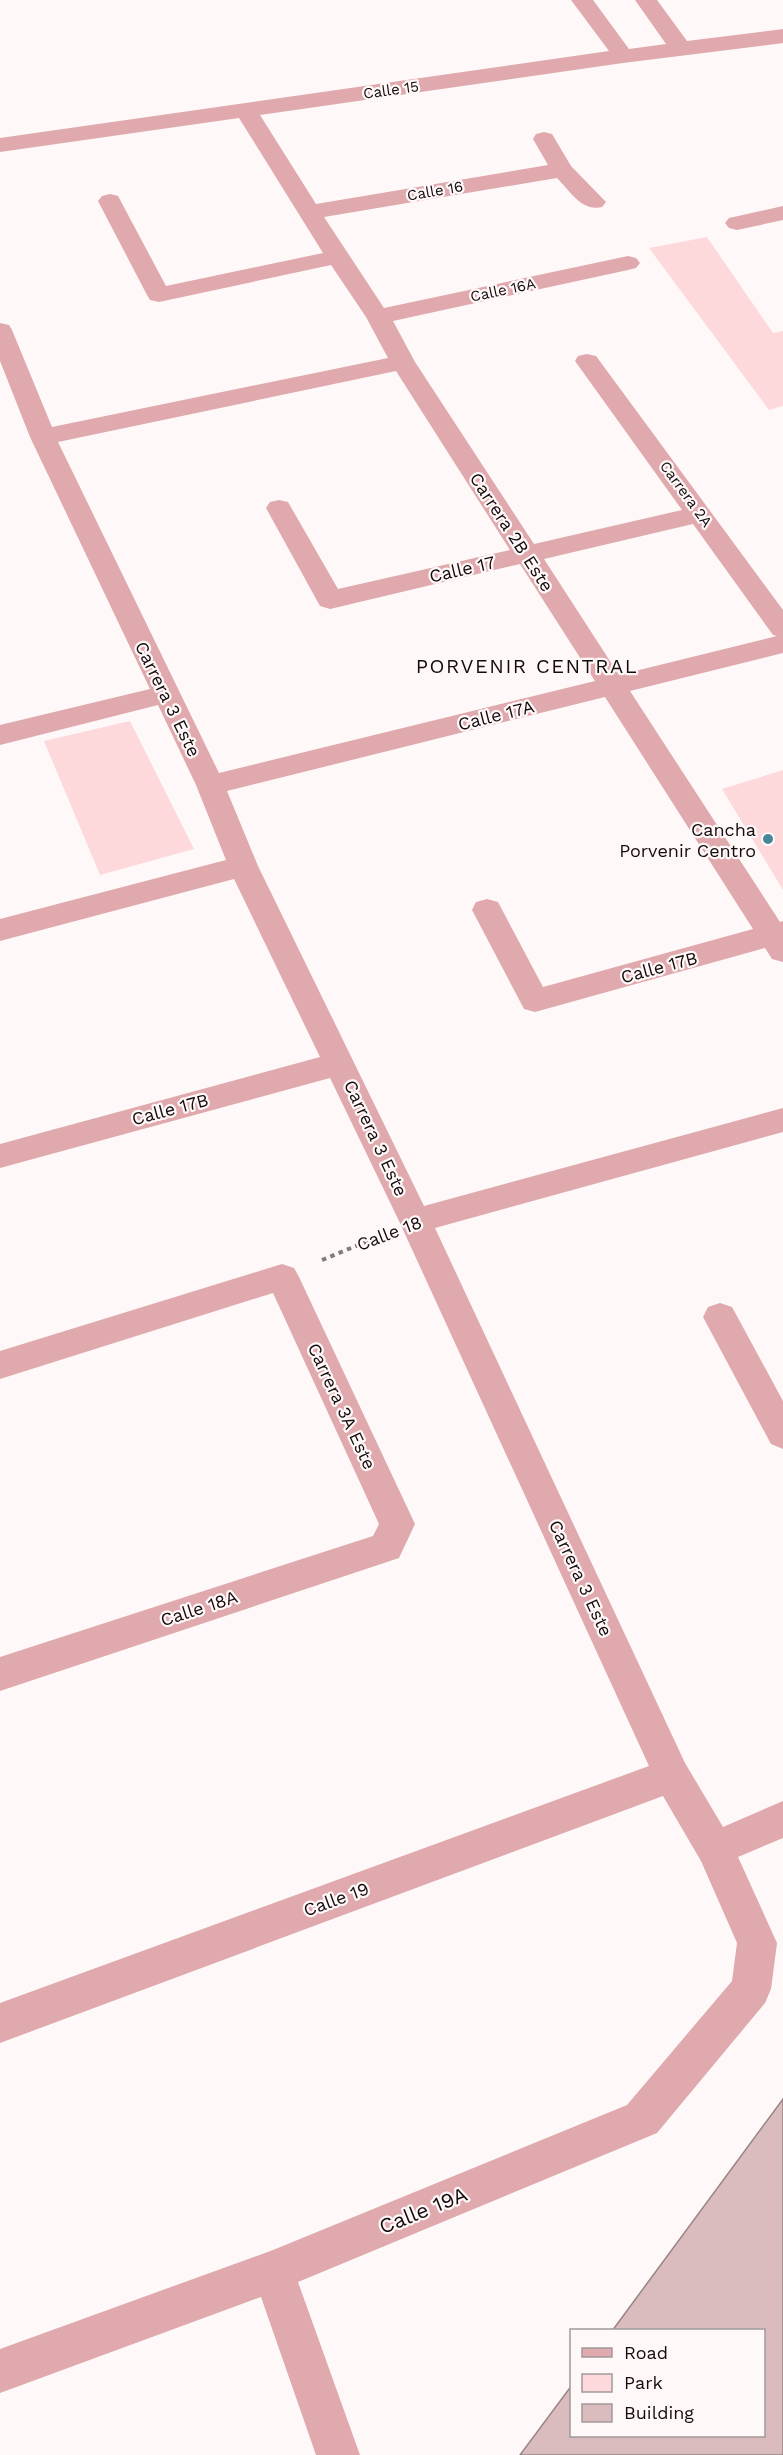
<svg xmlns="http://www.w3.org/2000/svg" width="783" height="2455" font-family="'Work Sans',sans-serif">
	<rect width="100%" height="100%" fill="#fff8f8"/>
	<!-- green -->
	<g fill="#fed9db">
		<polygon points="707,237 773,333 783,331 783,406 769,410 649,248"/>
		<polygon points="130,721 194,849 100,875 44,741"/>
		<polygon points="783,770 783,890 722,789"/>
	</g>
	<!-- building -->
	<polygon fill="#dbbcbe" stroke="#998485" stroke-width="1.5" points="783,2099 783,2455 520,2455 572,2385 572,2436 764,2436 764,2331 612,2331"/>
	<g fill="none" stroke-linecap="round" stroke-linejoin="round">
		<!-- path -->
		<polyline stroke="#837a7b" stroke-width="4" stroke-dasharray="4.5 4.5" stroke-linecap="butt" points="322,1260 373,1239"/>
		<!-- minor -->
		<g fill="#dfa9ad" fill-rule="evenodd">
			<path d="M571 0H593L629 49 666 44 635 0H657L687 41 783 29V43L623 63 260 115 316 204 548 165 533 139 536 134 544 132 552 134 571 166 606 202 602 207C582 212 570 191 557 178L324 217 384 308 628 256 636 258 640 263 636 268 628 270 393 321 415 362 534 544 682 510 575 361 578 356 587 354 596 356 783 610V653L630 691 780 922 783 921V962L772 959 765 948 535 1012 524 1009 472 910 476 902 487 899 498 902 543 987 753 929 605 697 227 791 258 866 424 1206 783 1108V1132L435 1228 685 1763 723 1827 783 1801V1838L738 1857 777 1943 771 1989 765 2003 657 2133 298 2282 360 2455H316L261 2297 0 2393V2349L273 2250 627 2105 732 1981 737 1943 701 1861 663 1796 0 2043V2003L649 1766 399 1221 330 1078 0 1168V1144L320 1057 234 879 0 941V919L226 860 196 785 158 705 0 745V725L150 689 30 437 0 361V323L9 325 12 330 52 427 388 358 366 317 331 265 159 302 150 300 147 295 98 201 102 196 110 194 118 196 166 286 323 253 239 118 0 152V138L609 51ZM396 371 510 550 338 589 288 502 279 500 270 502 266 508 320 606 330 609 520 564 595 681 219 773 58 442ZM693 524 773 635 777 636 619 675 544 559Z"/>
			<polygon points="783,206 783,220 737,230 729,228 725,223 729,218"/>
			<polygon points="282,1264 294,1268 299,1277 415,1524 399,1558 0,1691 0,1657 373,1536 379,1524 273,1293 0,1379 0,1351"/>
			<polygon points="720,1303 732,1307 783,1401 783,1449 771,1444 703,1317 708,1307"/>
		</g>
	</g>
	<!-- markers -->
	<circle fill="#468799" stroke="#fff8f8" stroke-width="2" cx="768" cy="839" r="6"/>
	<g text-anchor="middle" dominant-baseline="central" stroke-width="4.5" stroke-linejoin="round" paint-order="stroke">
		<!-- far-street labels -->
		<g font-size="15" fill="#150b0c" stroke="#fff8f8">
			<text transform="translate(391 90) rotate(-8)">Calle 15</text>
			<text transform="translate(435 191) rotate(-10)">Calle 16</text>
			<text transform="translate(503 290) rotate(-12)">Calle 16A</text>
			<text transform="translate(686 494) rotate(54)">Carrera 2A</text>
		</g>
		<!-- street labels -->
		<g font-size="18" fill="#150b0c" stroke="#fff8f8">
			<text transform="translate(512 532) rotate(57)">Carrera 2B Este</text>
			<text transform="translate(462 569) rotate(-13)">Calle 17</text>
			<text transform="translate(168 699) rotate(64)">Carrera 3 Este</text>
			<text transform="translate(496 715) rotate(-14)">Calle 17A</text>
			<text transform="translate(659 967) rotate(-15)">Calle 17B</text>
			<text transform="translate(170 1109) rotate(-15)">Calle 17B</text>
			<text transform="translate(376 1138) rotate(65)">Carrera 3 Este</text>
			<text transform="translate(389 1233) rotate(-21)">Calle 18</text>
			<text transform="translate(342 1406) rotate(65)">Carrera 3A Este</text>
			<text transform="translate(581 1578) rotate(65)">Carrera 3 Este</text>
			<text transform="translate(199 1608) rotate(-18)">Calle 18A</text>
			<text transform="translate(336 1899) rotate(-20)">Calle 19</text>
		</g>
		<!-- poi labels -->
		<g font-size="18" fill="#150b0c" stroke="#fff8f8" text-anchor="end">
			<text x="756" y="829">Cancha<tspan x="756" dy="21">Porvenir Centro</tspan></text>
		</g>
		<!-- neighbourhood labels -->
		<g font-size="20" letter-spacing="1.5" fill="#150b0c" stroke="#fff8f8">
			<text x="527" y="666">PORVENIR CENTRAL</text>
		</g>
		<!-- near-street labels -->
		<g font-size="21" fill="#150b0c" stroke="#fff8f8">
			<text transform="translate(423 2210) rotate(-22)">Calle 19A</text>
		</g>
	</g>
	<!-- legend -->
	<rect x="570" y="2329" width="195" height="108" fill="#fff8f8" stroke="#a1999a" stroke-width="1.5"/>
	<rect x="582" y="2348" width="30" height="9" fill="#dfa9ad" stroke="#a1999a" stroke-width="1.5"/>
	<text x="624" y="2359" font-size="18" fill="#150b0c">Road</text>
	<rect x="582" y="2374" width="30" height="18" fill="#fed9db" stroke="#a1999a" stroke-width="1.5"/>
	<text x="624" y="2389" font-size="18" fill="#150b0c">Park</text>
	<rect x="582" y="2404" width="30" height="18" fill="#dbbcbe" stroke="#a1999a" stroke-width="1.5"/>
	<text x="624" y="2419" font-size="18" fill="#150b0c">Building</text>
</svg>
